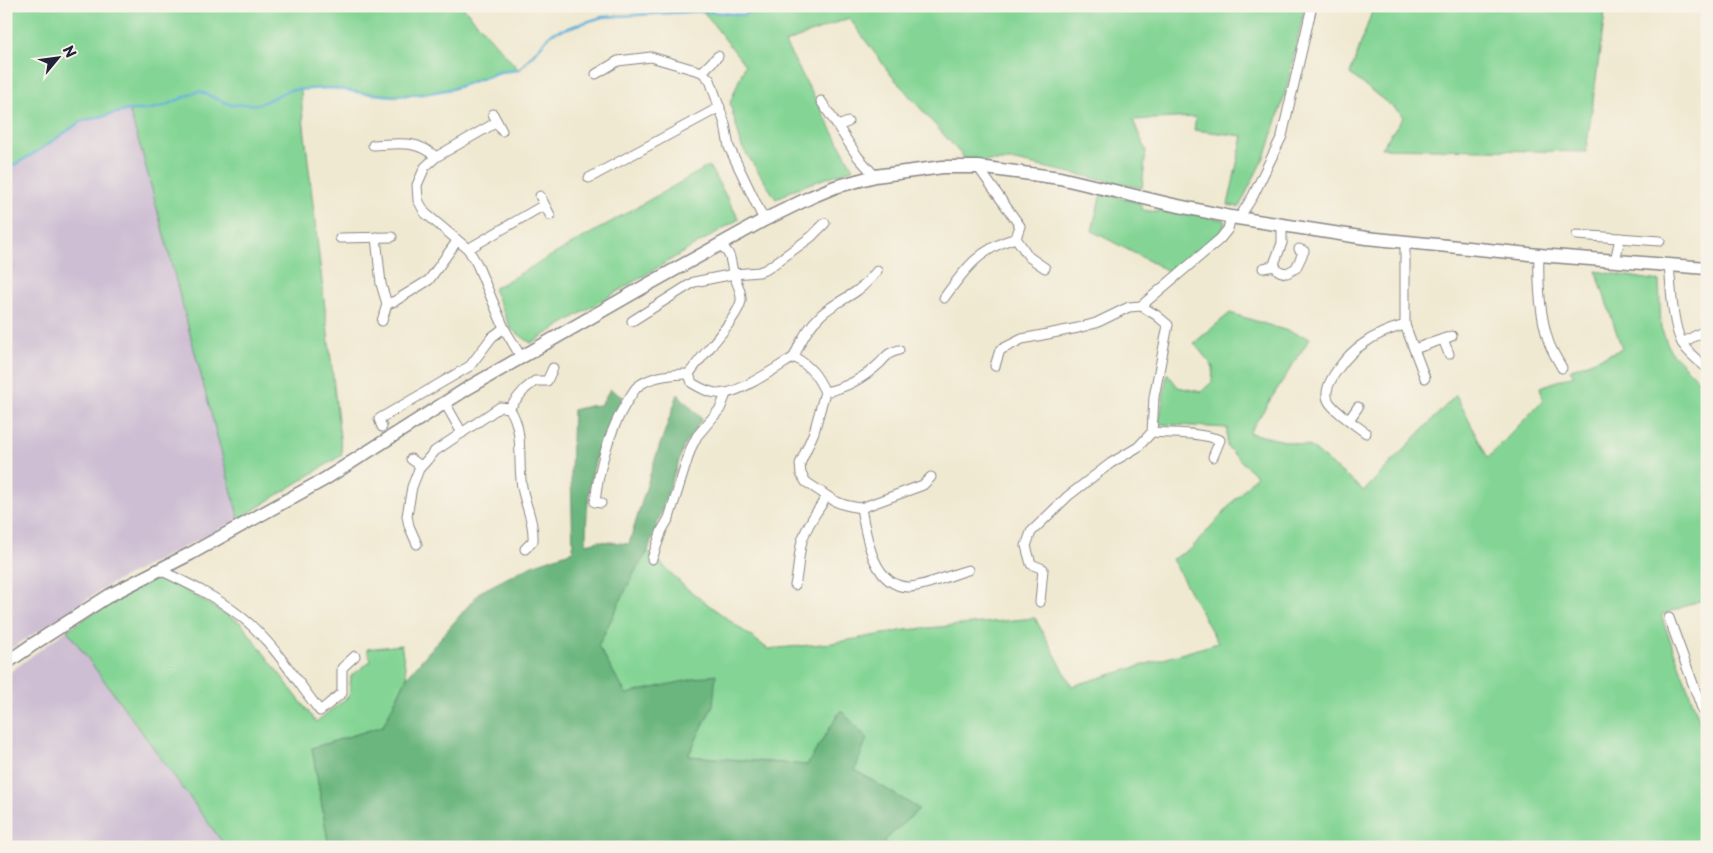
<svg xmlns="http://www.w3.org/2000/svg" width="1713" height="853" font-family="'Playpen Sans',sans-serif">
	<rect width="100%" height="100%" fill="#f7f3e8"/>
	<filter id="ink" filterUnits="userSpaceOnUse"><feTurbulence type="fractalNoise" baseFrequency=".02" numOctaves="2"/><feDisplacementMap in="SourceGraphic" scale="10" xChannelSelector="R" yChannelSelector="G"/><feConvolveMatrix kernelMatrix="1 2 1 2 8 2 1 2 1" color-interpolation-filters="sRGB"/></filter>
	<filter id="wash" filterUnits="userSpaceOnUse"><feTurbulence type="fractalNoise" baseFrequency=".0096" numOctaves="4" result="noise"/><feDisplacementMap in="SourceGraphic" scale="20" xChannelSelector="R" yChannelSelector="G"/><feGaussianBlur stdDeviation="1.12" result="paint"/><feColorMatrix in="noise" values="0 0 0 0 0 0 0 0 0 0 0 0 0 0 0 0 0 1.4 0 .05"/><feComposite in="paint" operator="in"/></filter>
	<g filter="url(#wash)">
		<rect width="100%" height="100%" fill="#f0e9d1"/>
		<!-- industrial -->
		<g fill="#cdbed3">
			<polygon points="129,110 142,152 239,519 109,585 6,652 6,170 38,151 82,121"/>
			<polygon points="67,630 226,847 6,847 6,675"/>
		</g>
		<!-- green -->
		<g fill="#84d595" stroke="#537c68">
			<polygon points="6,6 462,6 519,70 500,72 452,89 423,94 394,96 363,93 332,88 301,90 302,109 342,455 239,519 142,152 129,110 82,121 38,151 6,170"/>
			<polygon points="758,6 1305,6 1287,87 1268,149 1239,207 1228,205 1243,136 1194,130 1196,117 1133,120 1146,151 1142,188 1015,161 967,161 891,75 849,18 785,43 853,169 797,188 776,199 742,147 730,103 745,65 703,11 744,15"/>
			<polygon points="1374,6 1606,6 1586,152 1381,148 1404,116 1350,74"/>
			<polygon points="709,166 739,219 531,343 511,329 493,289"/>
			<path d="M1101 193 1140 203 1143 210 1157 212 1163 208 1225 220C1226 237 1187 264 1174 274L1092 231Z"/>
			<polygon points="1596,271 1659,281 1661,328 1671,352 1707,388 1707,598 1661,615 1707,741 1707,847 890,847 883,842 919,809 855,770 841,711 807,765 688,756 713,705 626,694 598,646 634,573 648,551 686,588 768,649 832,643 906,630 1035,618 1072,686 1218,643 1172,559 1191,549 1256,476 1227,447 1227,428 1159,424 1167,373 1178,387 1201,392 1212,382 1213,367 1194,343 1230,313 1310,338 1249,433 1311,447 1364,491 1456,395 1488,458 1543,400 1540,387 1574,375 1570,370 1622,349"/>
			<polygon points="161,576 241,623 316,722 349,696 351,676 371,661 367,649 401,645 407,677 383,726 312,748 329,847 226,847 67,630 103,607"/>
		</g>
		<!-- forest -->
		<path fill="#6bb67e" stroke="#466c5c" d="M610 389 622 397C612 418 600 439 595 462 588 488 586 518 586 544L599 541 629 544 654 462 678 394 702 419 684 446 648 551 634 573 598 646 626 694 716 674 713 705 688 756 807 765 841 710 867 738 855 770 919 809 884 841 890 847H329L312 748 383 726 407 677 480 592 532 565 573 551 571 474 573 410 589 406 601 405Z"/>
		<g fill="none" stroke-linecap="round" stroke-linejoin="round">
			<!-- stream -->
			<polyline stroke="#5dafd8" stroke-width="2.5" points="6,170 38,151 82,121 129,110 147,110 164,106 199,91 231,105 260,104 289,90 332,88 363,93 394,96 423,94 452,89 500,72 519,70 552,33 602,17 703,11 744,15 758,6"/>
		</g>
	</g>
	<g filter="url(#ink)">
		<g fill="none" stroke-linecap="round" stroke-linejoin="round">
			<defs>
				<g id="street">
					<polyline points="702,72 718,56"/>
					<polyline points="596,74 618,61 651,57 702,72 710,80 725,124 729,147 764,220"/>
					<polyline points="821,101 858,157 875,176"/>
					<polyline points="493,114 502,131"/>
					<polyline points="497,122 436,157 425,167 417,185 418,200 425,213 468,249 477,264 504,328 521,357"/>
					<polyline points="838,126 848,122"/>
					<path d="M373 145C399 144 415 139 436 157"/>
					<polyline points="589,178 720,107"/>
					<polyline points="540,196 550,215"/>
					<polyline points="1239,218 1253,196 1282,136 1312,6"/>
					<path d="M1282 225V243L1274 264C1277 271 1280 272 1287 273L1296 268 1304 251 1299 249"/>
					<polyline points="1577,235 1660,241"/>
					<polyline points="376,237 381,284 387,304 382,321"/>
					<polyline points="340,238 392,237"/>
					<polyline points="1016,238 1029,257 1045,268"/>
					<polyline points="1405,242 1405,325 1414,349"/>
					<path d="M721 245C734 258 729 260 734 275 737 285 742 291 741 301 738 318 700 357 689 374L692 383C702 389 713 395 725 393 741 392 779 366 794 357"/>
					<polyline points="468,249 544,205"/>
					<path d="M1539 255C1538 283 1540 314 1548 340 1551 350 1557 359 1562 368"/>
					<polyline points="1615,261 1620,238"/>
					<path d="M1669 264C1671 285 1672 324 1682 343 1688 353 1698 361 1707 368"/>
					<polyline points="1263,268 1275,266"/>
					<path d="M944 298C965 269 980 248 1016 238L1020 226 978 167"/>
					<polyline points="387,304 395,301 429,280 457,241"/>
					<polyline points="632,321 694,282 734,274 759,272 767,269 811,237 825,223"/>
					<polyline points="1443,339 1449,354"/>
					<polyline points="1682,343 1704,331 1707,336"/>
					<polyline points="995,366 1000,350 1022,339 1078,328 1096,323 1129,307 1141,306"/>
					<polyline points="1425,378 1414,349 1452,336"/>
					<path d="M825 392C817 375 810 366 794 357 800 341 810 325 822 314 833 304 846 299 858 290 865 285 871 278 877 271"/>
					<polyline points="445,403 462,433"/>
					<polyline points="509,408 525,389 535,381 547,381 553,368"/>
					<polyline points="1349,420 1358,407"/>
					<polyline points="382,427 379,419 470,366 492,337 504,328"/>
					<path d="M1152 432C1175 434 1198 432 1220 440L1213 457"/>
					<path d="M1366 433C1356 425 1333 411 1328 400 1321 384 1350 352 1363 344 1375 335 1390 329 1405 325"/>
					<polyline points="411,459 421,466"/>
					<path d="M931 477 923 485 861 508C866 535 873 587 909 587 923 587 953 574 968 570"/>
					<path d="M827 496 806 482 801 474 800 464 814 432 825 392C845 388 865 377 880 363 889 354 886 354 899 350"/>
					<path d="M601 503 595 502C599 467 608 434 626 403 630 398 633 391 637 387 650 376 672 374 689 374"/>
					<path d="M417 544 409 526 407 516 412 487 419 469 435 451 500 407 509 408C526 431 516 465 523 492 527 509 534 523 533 541L525 549"/>
					<polyline points="652,559 662,530 669,518 691,448 697,436 720,409 726,394"/>
					<path d="M160 570C187 583 215 596 239 615 272 640 295 679 320 711L342 693V668L355 656"/>
					<path d="M795 585C799 569 798 553 803 538 808 523 819 509 827 496 837 504 848 506 861 508"/>
					<polyline points="1040,602 1043,569 1031,564 1026,546 1031,532 1068,496 1111,463 1138,447 1152,432 1154,397 1168,325 1156,315 1141,306 1220,239 1228,229 1231,217"/>
					<polyline points="1669,618 1707,722"/>
				</g>
				<polyline id="secondary" points="6,663 35,643 110,595 190,554 325,479 468,388 647,285 764,220 811,197 835,187 875,176 943,167 978,167 1060,178 1169,204 1231,217 1366,238 1539,255 1707,268"/>
			</defs>
			<!-- street casing -->
			<use href="#street" stroke="#898686" stroke-width="11"/>
			<!-- secondary casing -->
			<use href="#secondary" stroke="#898686" stroke-width="15"/>
			<!-- street -->
			<use href="#street" stroke="#fff" stroke-width="9"/>
			<!-- secondary -->
			<use href="#secondary" stroke="#fff" stroke-width="12"/>
		</g>
	</g>
	<!-- margin -->
	<rect width="1713" height="853" fill="none" stroke="#f7f3e8" stroke-width="25"/>
	<!-- north arrow -->
	<g transform="translate(58 58) rotate(61)" stroke="#f7f3e8" stroke-width="4" paint-order="stroke">
	<path d="M0-4L9 19L0 12L-9 19Z" fill="#22223b"/>
	<text y="-8" font-size="14" font-weight="bold" text-anchor="middle" fill="#22223b">N</text>
	</g>
</svg>
